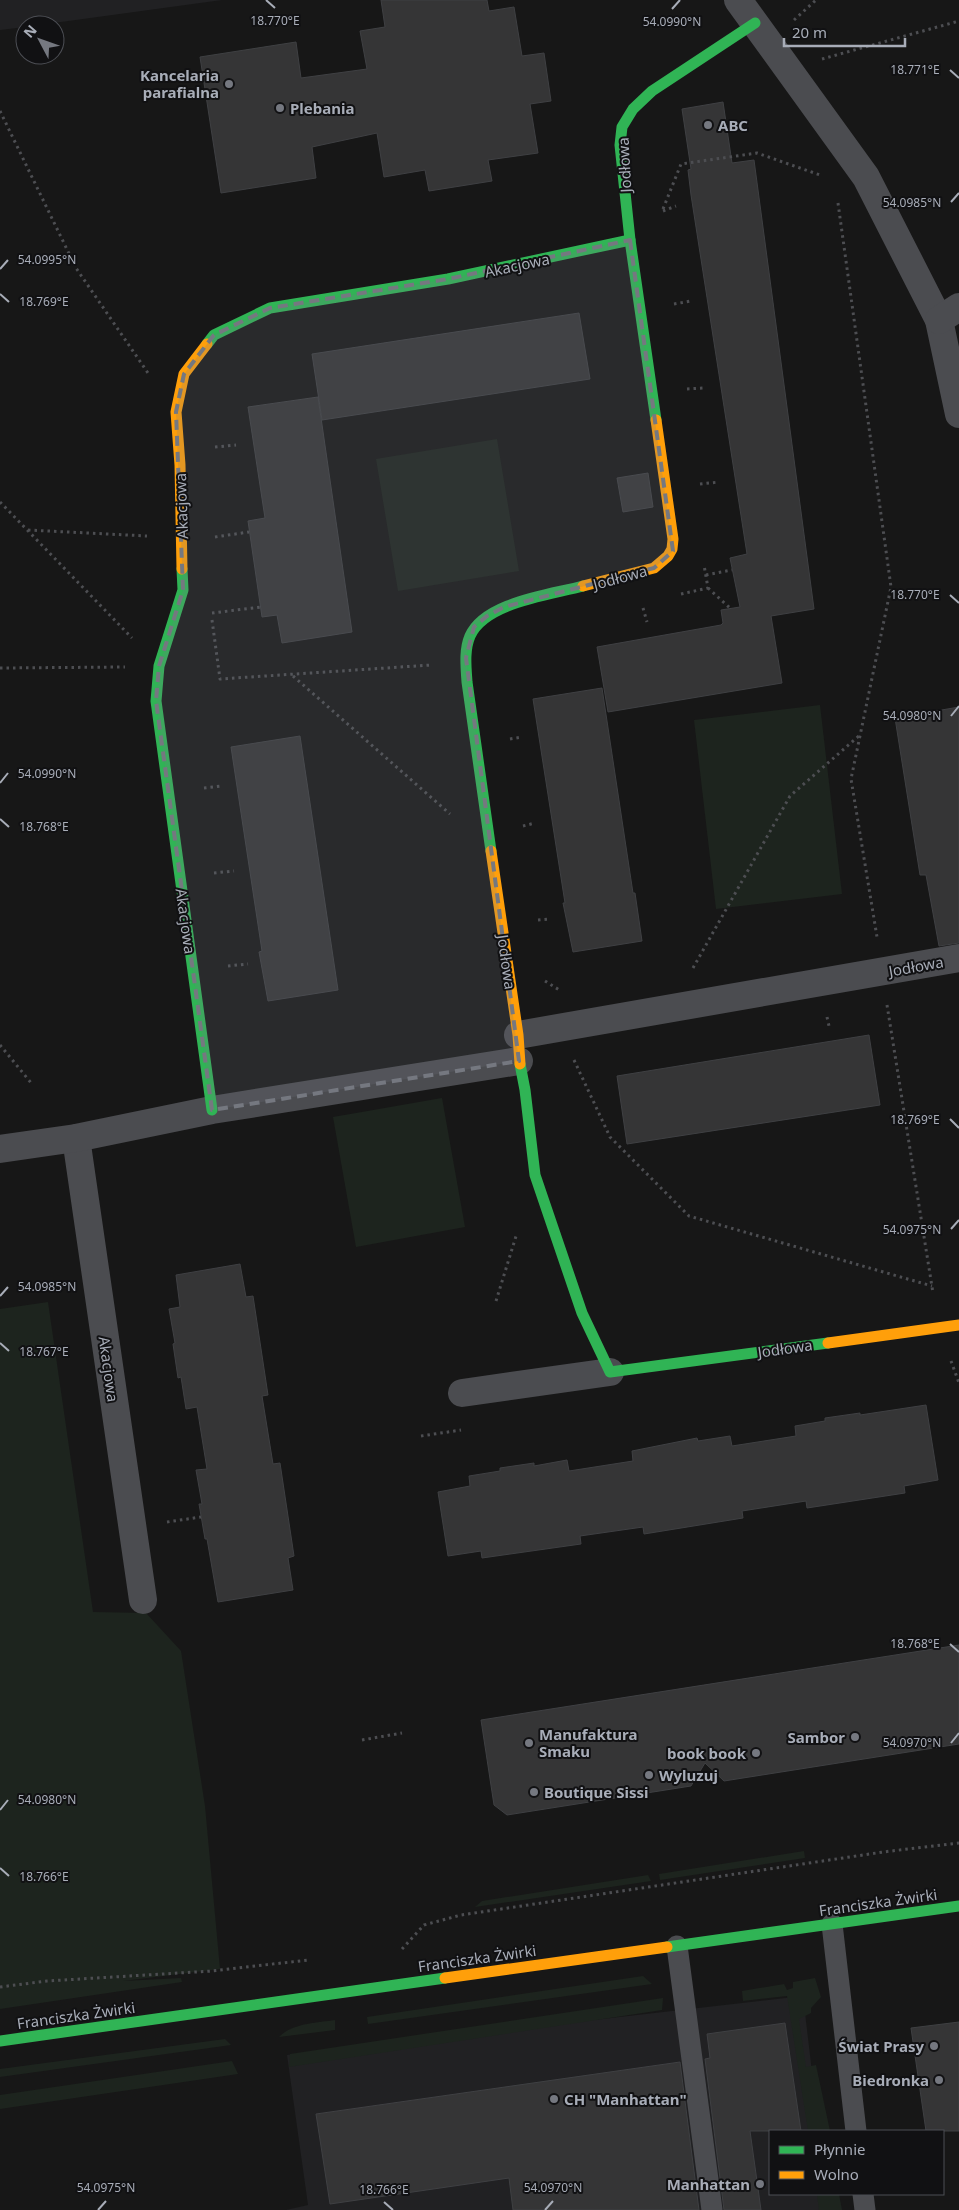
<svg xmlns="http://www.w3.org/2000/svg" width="959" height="2210" font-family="'Noto Sans',sans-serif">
	<rect width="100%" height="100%" fill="#171717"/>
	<!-- built -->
	<g fill="#212123">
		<polygon points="0,0 222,0 39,25 25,25 25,27 0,30"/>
		<polygon points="803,1996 819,2131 770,2131 770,2194 826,2194 828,2210 286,2210 308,2205 287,2055"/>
	</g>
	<!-- green -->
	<g fill="#1d241e">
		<polygon points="497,439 519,571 398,591 376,459"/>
		<polygon points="820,705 842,894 716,909 694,720"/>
		<polygon points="442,1098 465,1227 356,1247 333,1117"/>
		<polygon points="48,1302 93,1612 146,1613 181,1651 205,1806 220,1969 123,1981 181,1978 182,1982 0,2009 0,1309"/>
		<polygon points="804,1851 805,1858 660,1880 659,1874"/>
		<polygon points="648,1875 651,1881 475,1907 482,1901"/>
		<polygon points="643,1976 652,1984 368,2024 367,2017"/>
		<polygon points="815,1978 821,1997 811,2008 811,2013 799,2019 806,2067 816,2065 830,2131 808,2131 787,1996 743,2001 742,1991 784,1984 787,1990 793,1988 793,1982"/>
		<polygon points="663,1998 662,2010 289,2067 290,2054"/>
		<path d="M335 2020V2030L279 2037C293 2023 316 2023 335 2020Z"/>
		<polygon points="225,2039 231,2045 0,2077 0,2069"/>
		<polygon points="232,2061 238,2074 0,2109 0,2095"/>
		<polygon points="817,2194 839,2194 842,2210 819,2210"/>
	</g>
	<!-- building -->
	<g fill="#353536" stroke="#3f4043">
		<polygon points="381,0 487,0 489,11 514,7 522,56 544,53 551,101 530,104 538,153 488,160 492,181 429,191 425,170 384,177 377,133 312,147 316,178 221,193 200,57 296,42 301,78 367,69 360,31 385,27"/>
		<polygon points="723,102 732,163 754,160 814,609 771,616 782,683 608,712 597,647 721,625 723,623 721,610 740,607 730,558 747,554 691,195 688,170 691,169 682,109"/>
		<polygon points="579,313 590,379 322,420 312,354"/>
		<polygon points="318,397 352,632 282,643 277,615 262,617 248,521 265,518 248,407"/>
		<polygon points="648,473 653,507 623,512 617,478"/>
		<polygon points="602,688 633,893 635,893 642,941 573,952 563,903 565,903 533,699"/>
		<polygon points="959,707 959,943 939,946 926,875 920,875 895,718"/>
		<polygon points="300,736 338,990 268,1001 259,952 262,951 231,747"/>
		<polygon points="869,1035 880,1105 627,1144 617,1076"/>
		<polygon points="240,1264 246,1297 253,1296 268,1395 262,1396 273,1464 280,1463 294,1556 288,1558 293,1590 218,1602 207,1539 205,1539 199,1504 202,1504 196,1470 207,1469 197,1407 186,1409 181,1377 178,1378 173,1344 175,1343 169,1309 180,1307 176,1275"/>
		<polygon points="926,1405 938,1480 904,1486 905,1493 807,1508 806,1501 742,1511 743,1518 644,1534 643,1527 580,1536 581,1544 482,1558 481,1551 448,1556 438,1492 470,1486 469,1476 500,1471 500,1468 534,1463 534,1466 567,1460 569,1471 633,1461 632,1451 697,1438 698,1441 730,1436 732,1446 796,1436 795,1426 825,1421 825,1418 860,1413 860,1415"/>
		<polygon points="959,1645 959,1744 724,1781 705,1763 691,1786 507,1815 494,1805 481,1720"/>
		<polygon points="959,2022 959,2131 926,2131 911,2028"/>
		<polygon points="785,2023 801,2131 750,2131 761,2210 724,2210 705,2059 710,2058 707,2034"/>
		<polygon points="680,2062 699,2210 513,2210 509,2178 330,2204 316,2114"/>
	</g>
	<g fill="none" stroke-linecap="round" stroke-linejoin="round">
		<!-- path -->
		<g stroke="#4d4e52" stroke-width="3" stroke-dasharray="2.5 4" stroke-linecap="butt">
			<polyline points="794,20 816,0"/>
			<polyline points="822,59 959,21"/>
			<polyline points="0,111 76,268 148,373"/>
			<polyline points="838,203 891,587 851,779 877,937"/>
			<polyline points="663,209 681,164 757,153 820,175"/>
			<polyline points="663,211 676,206"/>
			<polyline points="674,304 691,301"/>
			<polyline points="687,389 704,388"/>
			<polyline points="215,447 236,445"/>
			<polyline points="700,484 719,482"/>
			<polyline points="0,502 132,638"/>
			<polyline points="28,530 147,536"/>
			<polyline points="215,537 249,532"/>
			<polyline points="706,575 732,570"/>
			<polyline points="708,588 731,609"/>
			<polyline points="681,594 708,588 704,565"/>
			<polyline points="643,608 647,622"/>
			<polyline points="212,613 261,607"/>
			<polyline points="212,620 220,679 431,665"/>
			<polyline points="0,668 125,667"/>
			<polyline points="293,676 450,814"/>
			<polyline points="510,739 522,737"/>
			<polyline points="204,788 221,786"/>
			<polyline points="523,826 535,823"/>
			<polyline points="214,873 234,871"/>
			<polyline points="538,920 550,919"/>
			<polyline points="228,966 248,964"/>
			<polyline points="693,968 790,796 860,735"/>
			<polyline points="545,981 561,991"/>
			<polyline points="887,1005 933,1293"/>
			<polyline points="827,1017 829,1026"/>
			<polyline points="0,1045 32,1084"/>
			<polyline points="574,1060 610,1137 689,1216 932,1286"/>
			<polyline points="496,1301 517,1233"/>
			<polyline points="951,1361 959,1383"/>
			<polyline points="421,1436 461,1430"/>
			<polyline points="167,1522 201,1517"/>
			<polyline points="362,1740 402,1733"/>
			<polyline points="402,1949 424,1925 461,1915 883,1852 959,1843"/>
			<polyline points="0,1987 47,1981 212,1971 308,1960"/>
		</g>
		<!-- lane -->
		<g stroke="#4b4c50" stroke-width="21">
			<polyline points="832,1924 856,2131"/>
			<polyline points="677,1946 712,2210"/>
			<polyline points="863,2194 865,2210"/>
		</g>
		<!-- street -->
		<g stroke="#4b4c50" stroke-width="28">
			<polyline points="738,0 866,177 939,320 959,414"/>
			<polyline points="939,320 959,307"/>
			<polyline points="518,1035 959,958"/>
			<polyline points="76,1138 143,1600"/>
			<polyline points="0,1149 76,1138 212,1110 519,1061"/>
			<polyline points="462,1393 610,1372"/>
		</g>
		<!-- fast -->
		<g stroke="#30b455" stroke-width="11">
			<polyline points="207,344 214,335 270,308 448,279 630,240"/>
			<polyline points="656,420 630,240 620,145 622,127 633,109 652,91 755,23"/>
			<polyline points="182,569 183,590 159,666 156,701 212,1110"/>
			<path d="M491 851 467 682C466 667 464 650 470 636 485 602 550 595 583 586"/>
			<polyline points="520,1064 525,1090 535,1175 582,1313 610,1372 828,1343"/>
			<polyline points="667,1947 959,1906"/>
			<polyline points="0,2041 445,1978"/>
		</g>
		<!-- slow -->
		<g stroke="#ff9f0a" stroke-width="11">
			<polyline points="182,569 180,465 176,412 184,374 207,344"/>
			<polyline points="583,586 654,568 668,556 672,549 673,539 656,420"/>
			<polyline points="491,851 518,1035 520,1064"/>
			<polyline points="828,1343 959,1325"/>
			<polyline points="445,1978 667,1947"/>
		</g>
	</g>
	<!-- marked area -->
	<path fill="#757880" fill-opacity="0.2" stroke="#757880" stroke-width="4" stroke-dasharray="10 6" stroke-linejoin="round" d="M630 240 673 551 654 568 504 607 487 616 474 627 466 658 519 1061 212 1110 156 701 159 666 183 590 176 412 184 374 214 335 270 308 448 279Z"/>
	<!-- ticks -->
	<path fill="none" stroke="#a8adb8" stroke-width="2" d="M266 0 275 8M672 9 680 0M950 70 959 78M951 202 959 193M0 269 8 260M0 294 9 302M950 595 959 603M951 716 959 706M0 783 8 773M0 819 9 827M950 1119 959 1128M951 1229 959 1220M0 1296 8 1287M0 1343 9 1351M950 1644 959 1652M951 1743 959 1733M0 1810 8 1800M0 1868 9 1876M384 2202 393 2210M98 2210 106 2201M545 2210 553 2201"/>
	<!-- markers -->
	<g fill="#757880" stroke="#111113" stroke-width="2">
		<circle cx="229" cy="84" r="5"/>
		<circle cx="280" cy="108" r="5"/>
		<circle cx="708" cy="125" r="5"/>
		<circle cx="855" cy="1737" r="5"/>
		<circle cx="529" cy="1743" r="5"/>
		<circle cx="756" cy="1753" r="5"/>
		<circle cx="649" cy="1775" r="5"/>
		<circle cx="534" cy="1792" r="5"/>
		<circle cx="934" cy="2046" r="5"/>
		<circle cx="939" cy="2080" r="5"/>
		<circle cx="554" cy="2099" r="5"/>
		<circle cx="760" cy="2184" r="5"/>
	</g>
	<g text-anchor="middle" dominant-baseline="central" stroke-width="4" stroke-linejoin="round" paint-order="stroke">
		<!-- poi labels -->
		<g font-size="15" font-weight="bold" fill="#a8adb8" stroke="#111113" text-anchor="end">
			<text x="219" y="75">Kancelaria<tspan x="219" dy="17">parafialna</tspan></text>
			<text x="290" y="108" text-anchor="start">Plebania</text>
			<text x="718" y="125" text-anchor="start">ABC</text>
			<text x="539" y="1734" text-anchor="start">Manufaktura<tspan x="539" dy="17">Smaku</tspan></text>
			<text x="845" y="1737">Sambor</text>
			<text x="746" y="1753">book book</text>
			<text x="659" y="1775" text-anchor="start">Wyluzuj</text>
			<text x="544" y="1792" text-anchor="start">Boutique Sissi</text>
			<text x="924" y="2046">Świat Prasy</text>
			<text x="929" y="2080">Biedronka</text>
			<text x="564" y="2099" text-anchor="start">CH "Manhattan"</text>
			<text x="750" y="2184">Manhattan</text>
		</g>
		<!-- street labels -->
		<g font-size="15" fill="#a8adb8" stroke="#111113">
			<text transform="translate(624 165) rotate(-93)">Jodłowa</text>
			<text transform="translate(517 265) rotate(-12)">Akacjowa</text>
			<text transform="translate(181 506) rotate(-92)">Akacjowa</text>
			<text transform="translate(620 577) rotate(-15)">Jodłowa</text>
			<text transform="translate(186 921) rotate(82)">Akacjowa</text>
			<text transform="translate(507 962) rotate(82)">Jodłowa</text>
			<text transform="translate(916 966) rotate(-10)">Jodłowa</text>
			<text transform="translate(785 1348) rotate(-8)">Jodłowa</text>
			<text transform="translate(109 1369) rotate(82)">Akacjowa</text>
			<text transform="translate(878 1902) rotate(-8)">Franciszka Żwirki</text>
			<text transform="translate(477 1958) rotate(-8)">Franciszka Żwirki</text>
			<text transform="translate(76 2015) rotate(-8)">Franciszka Żwirki</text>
		</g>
	</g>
	<g font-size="12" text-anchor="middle" fill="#a8adb8" stroke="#111113" stroke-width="4" stroke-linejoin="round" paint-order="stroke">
		<text x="275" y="25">18.770°E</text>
		<text x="672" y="26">54.0990°N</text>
		<text x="915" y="74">18.771°E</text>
		<text x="912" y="207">54.0985°N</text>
		<text x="47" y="264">54.0995°N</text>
		<text x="44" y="306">18.769°E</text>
		<text x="915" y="599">18.770°E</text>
		<text x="912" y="720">54.0980°N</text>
		<text x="47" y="778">54.0990°N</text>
		<text x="44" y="831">18.768°E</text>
		<text x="915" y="1124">18.769°E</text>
		<text x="912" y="1234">54.0975°N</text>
		<text x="47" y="1291">54.0985°N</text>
		<text x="44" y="1356">18.767°E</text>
		<text x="915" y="1648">18.768°E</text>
		<text x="912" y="1747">54.0970°N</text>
		<text x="47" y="1804">54.0980°N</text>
		<text x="44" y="1881">18.766°E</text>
		<text x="106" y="2192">54.0975°N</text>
		<text x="553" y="2192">54.0970°N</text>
		<text x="384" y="2194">18.766°E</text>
	</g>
	<!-- legend -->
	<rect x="769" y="2130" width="175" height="65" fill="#111113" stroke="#4d4f55"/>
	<rect x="779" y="2146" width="25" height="8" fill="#30b455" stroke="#4d4f55"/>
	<text x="814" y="2155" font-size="15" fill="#a8adb8">Płynnie</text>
	<rect x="779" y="2171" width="25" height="8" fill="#ff9f0a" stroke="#4d4f55"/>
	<text x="814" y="2180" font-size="15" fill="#a8adb8">Wolno</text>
	<!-- north arrow -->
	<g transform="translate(40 40) rotate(311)"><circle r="24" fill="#111113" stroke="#4d4f55"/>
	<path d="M0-4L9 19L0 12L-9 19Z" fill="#757880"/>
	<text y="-8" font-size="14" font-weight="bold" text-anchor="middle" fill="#a8adb8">N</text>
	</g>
	<!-- scale -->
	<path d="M784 38v8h121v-8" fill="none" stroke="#a8adb8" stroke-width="2.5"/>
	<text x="792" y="38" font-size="15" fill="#a8adb8" stroke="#111113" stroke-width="4" paint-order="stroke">20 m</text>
</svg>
